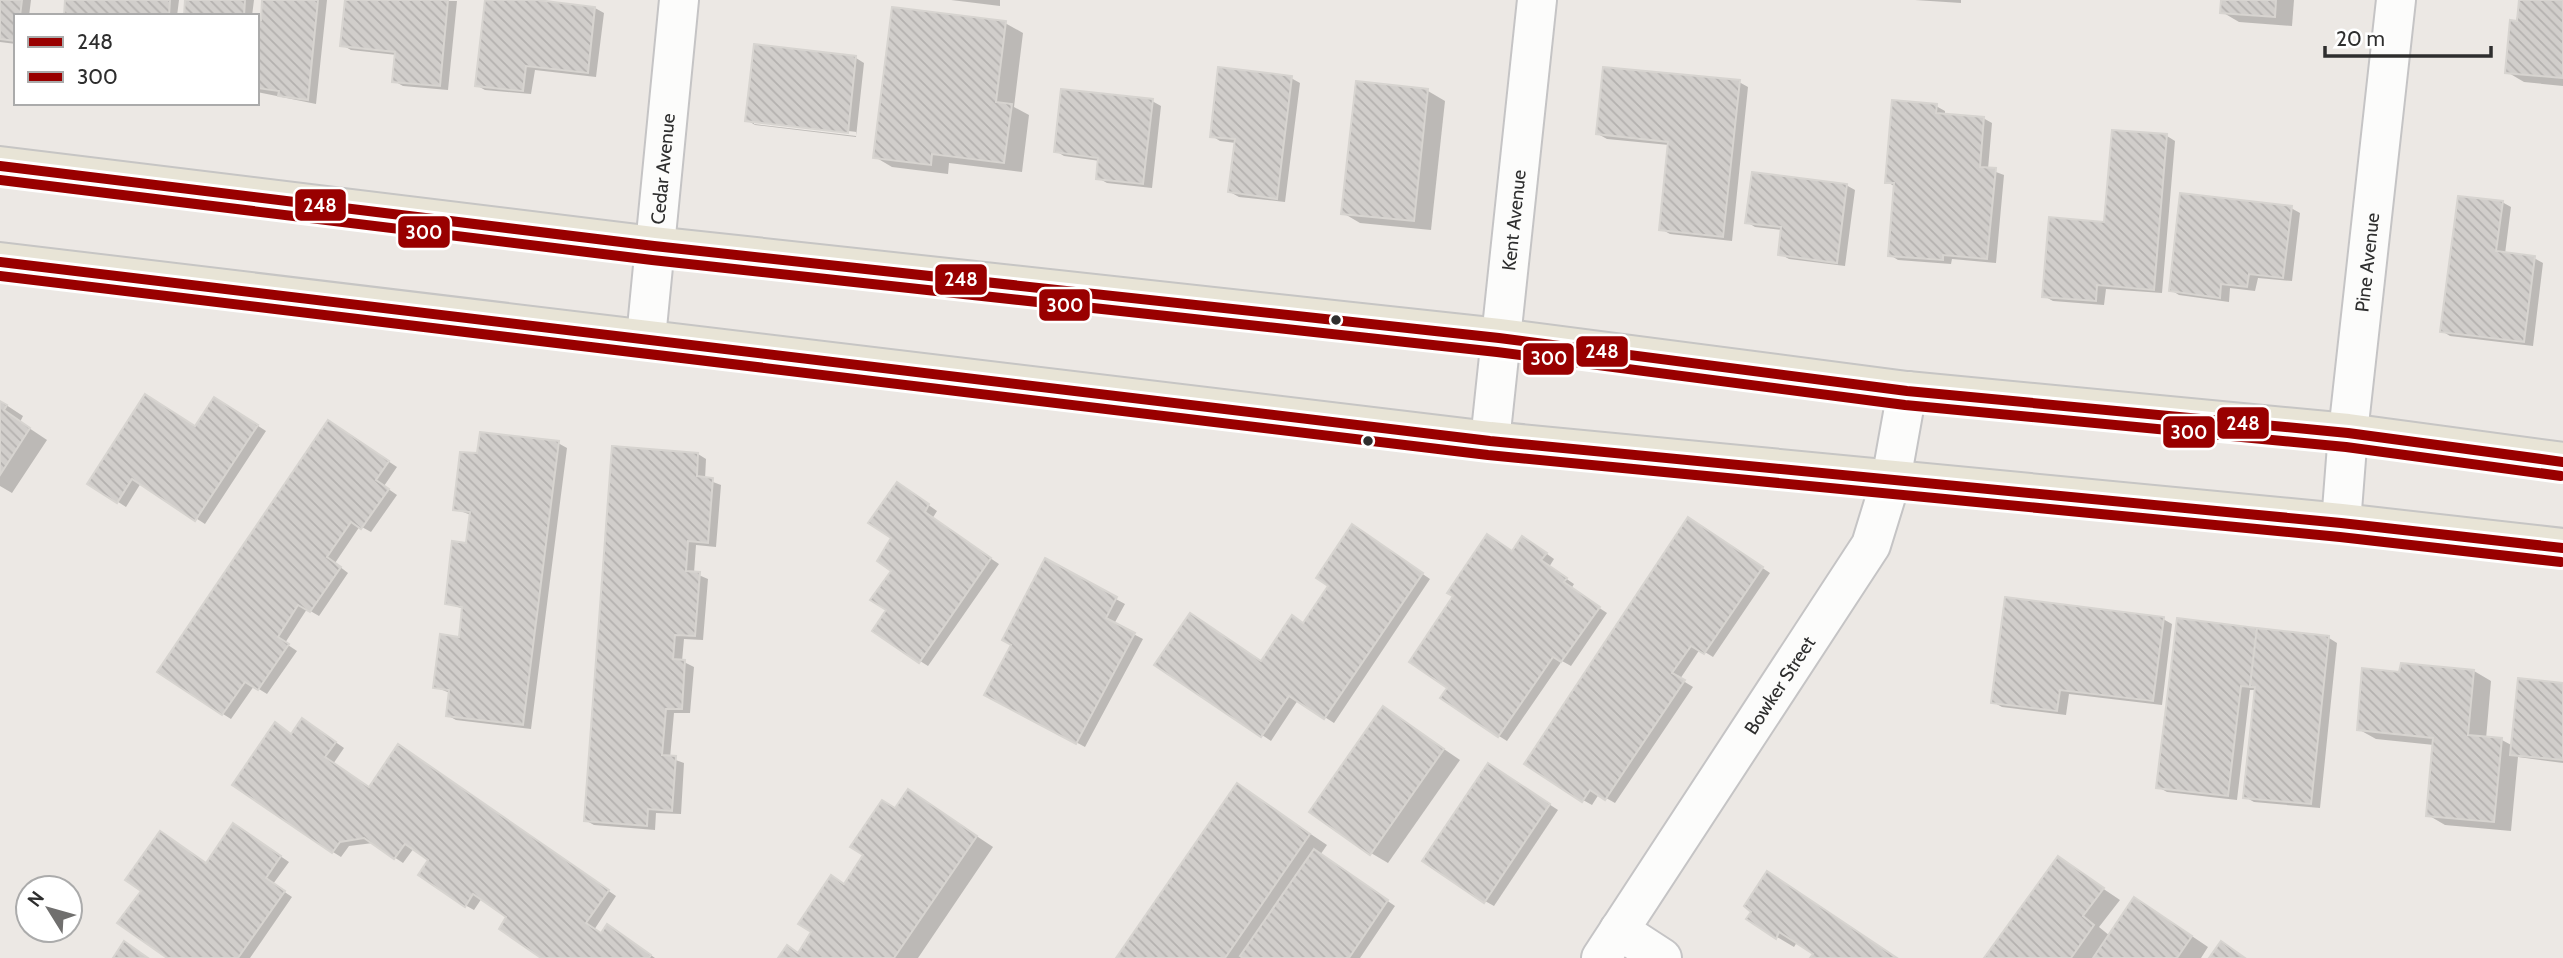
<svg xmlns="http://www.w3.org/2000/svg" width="2563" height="958" font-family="Cabin,sans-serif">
	<defs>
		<pattern id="building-back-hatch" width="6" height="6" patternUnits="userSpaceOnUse" patternTransform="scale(1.75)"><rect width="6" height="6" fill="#d1cecb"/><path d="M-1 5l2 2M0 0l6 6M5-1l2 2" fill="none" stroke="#b4b1af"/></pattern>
	</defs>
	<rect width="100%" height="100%" fill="#ece8e4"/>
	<!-- shadow -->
	<g fill="#0003" fill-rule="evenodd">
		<polygon points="0,0 31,0 29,16 16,16 16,44 0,42"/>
		<polygon points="66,0 179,0 177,16 65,16"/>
		<polygon points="187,0 254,0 252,16 186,16"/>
		<polygon points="264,0 327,0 316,104 257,92 257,22 262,22"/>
		<polygon points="346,0 457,1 448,90 403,86 394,81 397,55 351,50 342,45"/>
		<polygon points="487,0 521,0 595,8 604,13 596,77 535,70 531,94 485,90 476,85"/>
		<polygon points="951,0 1000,0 1000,6"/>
		<polygon points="1915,0 1961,0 1961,3"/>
		<polygon points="2223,0 2294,0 2292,26 2239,22 2222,12"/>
		<polygon points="2520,0 2563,0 2563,86 2524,82 2507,72"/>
		<polygon points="1005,23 1023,33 1014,107 1029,115 1022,172 949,163 948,174 892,167 875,157"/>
		<path d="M856 58 864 63 856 137 755 125 747 120ZM754 120 857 132 856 136 754 124Z"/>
		<polygon points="1291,78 1300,83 1285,202 1239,197 1230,192 1236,143 1220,141 1212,136"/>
		<polygon points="1739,82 1748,87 1732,241 1670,234 1661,229 1669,145 1607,139 1598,134"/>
		<polygon points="1428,91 1445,101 1431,230 1360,223 1343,213"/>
		<polygon points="1152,101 1161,106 1152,188 1107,183 1098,178 1100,161 1064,156 1056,151"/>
		<polygon points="1936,106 1945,111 1945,115 1983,118 1992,123 1988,169 2004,175 1996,263 1952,259 1951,264 1898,260 1890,255 1896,187 1887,182"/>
		<polygon points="2167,136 2175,141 2162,293 2106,289 2104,305 2053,301 2044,296 2106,224"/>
		<polygon points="1846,185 1855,190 1845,266 1789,259 1780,254 1783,230 1755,227 1747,222"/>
		<polygon points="2502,202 2511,207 2505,254 2534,258 2543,263 2533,346 2450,336 2442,331"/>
		<polygon points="2291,208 2300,213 2292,281 2258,278 2255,291 2230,288 2229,302 2179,295 2171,290"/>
		<polygon points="0,401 23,416 20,422 47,440 12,493 0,486"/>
		<polygon points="224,404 266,431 205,524 141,483 126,507 89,483 196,428"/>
		<polygon points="337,427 397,467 384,486 397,495 371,532 360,526 335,563 348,573 319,616 307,609 285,643 297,651 267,694 254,686 231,719 223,714"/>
		<polygon points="558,443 567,448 531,729 456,720 447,715 450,693 435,687 460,639 464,609 446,603 468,545 471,515 455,509 479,455"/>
		<polygon points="698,454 706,459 705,479 721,485 716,547 696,545 694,573 708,579 703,640 684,639 682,661 694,667 690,713 674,713 670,758 684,763 681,814 656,813 655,830 594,825 585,820"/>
		<polygon points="906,489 937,511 932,519 999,564 928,666 920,661 888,609 894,538"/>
		<polygon points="1697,524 1770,573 1713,657 1700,649 1680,679 1693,687 1615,803 1599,794 1592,805 1583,800"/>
		<polygon points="1361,532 1430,579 1334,723 1298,700 1271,741 1156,664 1262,663 1304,625"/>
		<polygon points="1532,543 1554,559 1549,567 1574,584 1571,589 1607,613 1571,666 1562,661 1507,741 1499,736 1513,553"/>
		<polygon points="1046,561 1125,604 1114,624 1143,639 1085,747 987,694 1013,644"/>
		<polygon points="2163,619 2172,624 2162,705 2069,694 2066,715 2002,707 1993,702"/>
		<polygon points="2178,620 2329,638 2337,643 2320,808 2254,802 2245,797 2257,690 2250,690 2237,800 2167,792 2158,787"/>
		<polygon points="2474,671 2491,681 2486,739 2502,740 2513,746 2563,685 2563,763 2518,757 2511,831 2445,825 2428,815 2434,745 2376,739 2358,729 2401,674"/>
		<polygon points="1384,708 1460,760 1388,863 1371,853"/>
		<polygon points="311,725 344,748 333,764 370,789 407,752 616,896 594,930 602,935 616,931 655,958 544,958 509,917 482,898 474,910 465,905 430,860 414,848 403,863 373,843 349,846 341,857 333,852 292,735"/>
		<polygon points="1497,770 1558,810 1494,906 1485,901"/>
		<polygon points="909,791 993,847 918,958 780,958 799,955"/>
		<polygon points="1254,796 1327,845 1320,855 1395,906 1360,958 1118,958"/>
		<polygon points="242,830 289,862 273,884 292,897 250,958 171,958 143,890 207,864"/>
		<polygon points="2059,859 2120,900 2099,927 2110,936 2152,909 2208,947 2201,958 1986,958"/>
		<polygon points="1784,883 1896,958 1812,958 1815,954 1797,942 1794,947 1777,937"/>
	</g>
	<!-- building -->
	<g fill="url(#building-back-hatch)" stroke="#d7d4d0" stroke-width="2">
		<polygon points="0,0 22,0 20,16 16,16 16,41 0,39"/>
		<polygon points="65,0 170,0 169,16 64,16"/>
		<polygon points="185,0 245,0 244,16 184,16"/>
		<polygon points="262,0 318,0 308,100 278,96 279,91 257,88 257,20 261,20"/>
		<polygon points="345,0 448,0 440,86 392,82 395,52 340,46"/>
		<polygon points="485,0 537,0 595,7 588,73 526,66 523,91 475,86"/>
		<polygon points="2221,0 2276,0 2275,17 2220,13"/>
		<polygon points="2519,0 2563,0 2563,78 2505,73 2510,20 2517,21"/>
		<polygon points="892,7 1006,21 996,102 1012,104 1004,163 932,154 931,165 873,158"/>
		<polygon points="754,44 856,56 848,133 745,121"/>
		<polygon points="1218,67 1292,76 1277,199 1228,192 1235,139 1210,137"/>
		<polygon points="1603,67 1740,80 1723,237 1659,230 1668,142 1596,134"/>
		<polygon points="1356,81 1428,89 1414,221 1341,214"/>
		<polygon points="1061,89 1153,99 1143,184 1096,179 1098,158 1054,152"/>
		<polygon points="1892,100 1937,104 1936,113 1984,117 1980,167 1996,168 1987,259 1943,255 1943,260 1888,256 1894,183 1885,183"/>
		<polygon points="2112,130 2167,134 2154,290 2097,285 2096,301 2042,297 2049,217 2104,222"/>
		<polygon points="1752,172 1847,184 1837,263 1778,255 1781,227 1745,223"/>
		<polygon points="2180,193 2292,206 2283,278 2249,274 2247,287 2221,284 2220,298 2169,291"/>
		<polygon points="2458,196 2503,201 2496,251 2535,256 2524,342 2440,332"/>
		<polygon points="145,394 195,426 214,397 258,425 195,521 132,479 117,503 87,484"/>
		<polygon points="0,401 7,405 4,410 30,428 0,475"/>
		<polygon points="328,420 389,461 376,480 389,489 361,529 351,522 327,557 341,567 310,612 298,605 278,637 289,644 258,690 245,682 222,715 157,672"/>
		<polygon points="480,432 559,441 523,725 446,716 449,690 433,688 440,634 459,637 462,607 445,604 452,541 466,543 470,512 453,510 460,452 477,453"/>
		<polygon points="612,446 698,453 697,476 713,478 708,543 688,541 686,571 700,572 695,636 675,635 673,659 685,660 682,709 666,709 662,755 676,756 672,811 648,809 647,826 584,821"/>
		<polygon points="897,482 929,504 925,512 991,558 919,663 872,631 886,610 870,600 891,571 877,561 891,538 868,523"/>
		<polygon points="1688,517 1763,567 1704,654 1691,646 1672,673 1685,680 1605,800 1590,790 1582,802 1524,764"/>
		<polygon points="1352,524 1423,573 1324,719 1289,696 1261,737 1154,665 1190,613 1261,661 1292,615 1303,623 1328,586 1316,578"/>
		<polygon points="1487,534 1512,551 1522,536 1547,553 1541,560 1567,578 1564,582 1600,607 1561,662 1553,657 1498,737 1440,698 1447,688 1409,662 1453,596 1447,593"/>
		<polygon points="1045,558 1117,597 1106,618 1135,633 1076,744 984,695 1011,645 1002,640"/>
		<polygon points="2005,597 2164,617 2153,701 2060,690 2057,711 1991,703"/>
		<polygon points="2177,618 2257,628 2250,687 2241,686 2228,796 2156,788"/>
		<polygon points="2257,628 2329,636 2311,804 2243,798 2255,687 2250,687"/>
		<polygon points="2401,663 2474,670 2468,735 2502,738 2494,822 2426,816 2433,738 2357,730 2362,668 2399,672"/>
		<polygon points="2518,678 2563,683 2563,760 2510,755"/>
		<polygon points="1383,706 1444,749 1370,855 1309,812"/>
		<polygon points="302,718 336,742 325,757 369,787 398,744 609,890 586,923 601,933 607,924 651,955 649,958 541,958 499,929 506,917 473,894 465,907 418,875 428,860 405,844 394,859 364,838 340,842 332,853 232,785 275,722 291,734"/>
		<polygon points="1488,763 1550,804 1484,903 1422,861"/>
		<polygon points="1237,783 1310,834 1225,958 1116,958"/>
		<polygon points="908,789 977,836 894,958 778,958 787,945 798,953 811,932 798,924 831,875 844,884 863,855 850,847 882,800 895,808"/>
		<polygon points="233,823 281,856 266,878 285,891 238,958 167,958 117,923 141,891 125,880 160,831 206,863"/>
		<polygon points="1314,849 1388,900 1349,958 1243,958 1240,956"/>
		<polygon points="2058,856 2104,888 2083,916 2094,925 2071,958 1984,958"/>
		<polygon points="1767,871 1897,958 1810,958 1813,954 1779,932 1776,939 1746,919 1751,912 1744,906"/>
		<polygon points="2134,897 2192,936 2177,958 2093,958"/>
		<polygon points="124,941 148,958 113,958"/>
		<polygon points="2221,941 2245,958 2209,958"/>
	</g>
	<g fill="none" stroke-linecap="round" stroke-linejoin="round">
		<defs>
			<g id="minor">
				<path id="s1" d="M646 338 679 0"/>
				<path id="s2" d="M1490 441 1537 0"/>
				<path id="s3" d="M2341 523 2348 433 2396 0"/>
				<polyline points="1619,930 1662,958"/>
				<path id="s4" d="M1601 958 1871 545 1891 480 1907 391"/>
			</g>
			<g id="major">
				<polyline points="0,166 654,246 1499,338 1907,391 2348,433 2563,462"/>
				<polyline points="0,262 1490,441 2341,523 2563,548"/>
			</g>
		</defs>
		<!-- minor casing -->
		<use href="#minor" stroke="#c5c4c5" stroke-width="42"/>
		<!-- major casing -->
		<use href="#major" stroke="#c6c5c4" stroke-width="42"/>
		<!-- minor -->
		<use href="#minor" stroke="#fcfcfb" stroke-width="38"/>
		<!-- major -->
		<use href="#major" stroke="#e8e4d6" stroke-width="38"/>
		<defs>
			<g id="bus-1">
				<polyline points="0,166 654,246 1499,338 1907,391 2348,433 2563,462"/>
				<polyline points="0,262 1490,441 2341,523 2563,548"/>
			</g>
			<g id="bus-2">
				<polyline points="0,180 652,260 1497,352 1905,405 2346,447 2561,476"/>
				<polyline points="0,276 1488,455 2340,537 2561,562"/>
			</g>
		</defs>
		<!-- bus-1 casing -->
		<use href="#bus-1" stroke="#fff" stroke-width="16"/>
		<!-- bus-2 casing -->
		<use href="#bus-2" stroke="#fff" stroke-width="16"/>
		<!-- bus-1 -->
		<use href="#bus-1" stroke="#900" stroke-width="10"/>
		<!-- bus-2 -->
		<use href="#bus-2" stroke="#900" stroke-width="10"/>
	</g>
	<!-- markers -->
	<g fill="#2e2e2e" stroke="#fff" stroke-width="2.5">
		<circle cx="1336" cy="320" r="6"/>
		<circle cx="1368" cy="441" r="6"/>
	</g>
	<g text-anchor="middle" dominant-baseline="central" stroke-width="5" stroke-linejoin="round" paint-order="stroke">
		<!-- street labels -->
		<g font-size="19" fill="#2e2e2e" stroke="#fff">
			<text stroke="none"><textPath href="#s1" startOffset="170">Cedar Avenue</textPath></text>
			<text stroke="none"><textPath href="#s2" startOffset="222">Kent Avenue</textPath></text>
			<text stroke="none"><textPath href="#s3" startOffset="262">Pine Avenue</textPath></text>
			<text stroke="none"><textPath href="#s4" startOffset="326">Bowker Street</textPath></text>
		</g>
	</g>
	<g stroke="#fff" stroke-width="2.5">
		<rect x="294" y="188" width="53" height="34" rx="7" fill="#900"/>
		<rect x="397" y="215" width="54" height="34" rx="7" fill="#900"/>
		<rect x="934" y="263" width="54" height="33" rx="7" fill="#900"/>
		<rect x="1038" y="288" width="53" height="34" rx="7" fill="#900"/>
		<rect x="1575" y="335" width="54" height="33" rx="7" fill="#900"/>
		<rect x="1522" y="342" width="53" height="34" rx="7" fill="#900"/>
		<rect x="2216" y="406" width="54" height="34" rx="7" fill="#900"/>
		<rect x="2162" y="415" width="54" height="34" rx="7" fill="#900"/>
	</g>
	<g font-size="19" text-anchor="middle" font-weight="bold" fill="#fff">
		<text x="320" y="212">248</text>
		<text x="424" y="239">300</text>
		<text x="961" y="286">248</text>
		<text x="1065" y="312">300</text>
		<text x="1602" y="358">248</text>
		<text x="1549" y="365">300</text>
		<text x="2243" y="430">248</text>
		<text x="2189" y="439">300</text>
	</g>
	<!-- legend -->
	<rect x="14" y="14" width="245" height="91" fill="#ffffff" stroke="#ababab" stroke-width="2"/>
	<rect x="28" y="37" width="35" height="10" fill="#990000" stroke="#ababab" stroke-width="2"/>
	<text x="77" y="49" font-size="21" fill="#2e2e2e">248</text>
	<rect x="28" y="72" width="35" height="10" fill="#990000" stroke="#ababab" stroke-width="2"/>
	<text x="77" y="84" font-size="21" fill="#2e2e2e">300</text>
	<!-- north arrow -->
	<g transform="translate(49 909) rotate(307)"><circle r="33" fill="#ffffff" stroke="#ababab" stroke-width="2"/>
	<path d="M0-5L12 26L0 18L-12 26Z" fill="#706f6e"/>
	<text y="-10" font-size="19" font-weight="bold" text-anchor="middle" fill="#2e2e2e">N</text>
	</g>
	<!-- scale -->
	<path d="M2325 46v10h166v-10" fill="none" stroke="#2e2e2e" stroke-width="3.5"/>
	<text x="2336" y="46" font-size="21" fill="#2e2e2e" stroke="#ffffff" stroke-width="5" paint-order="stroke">20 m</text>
</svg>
